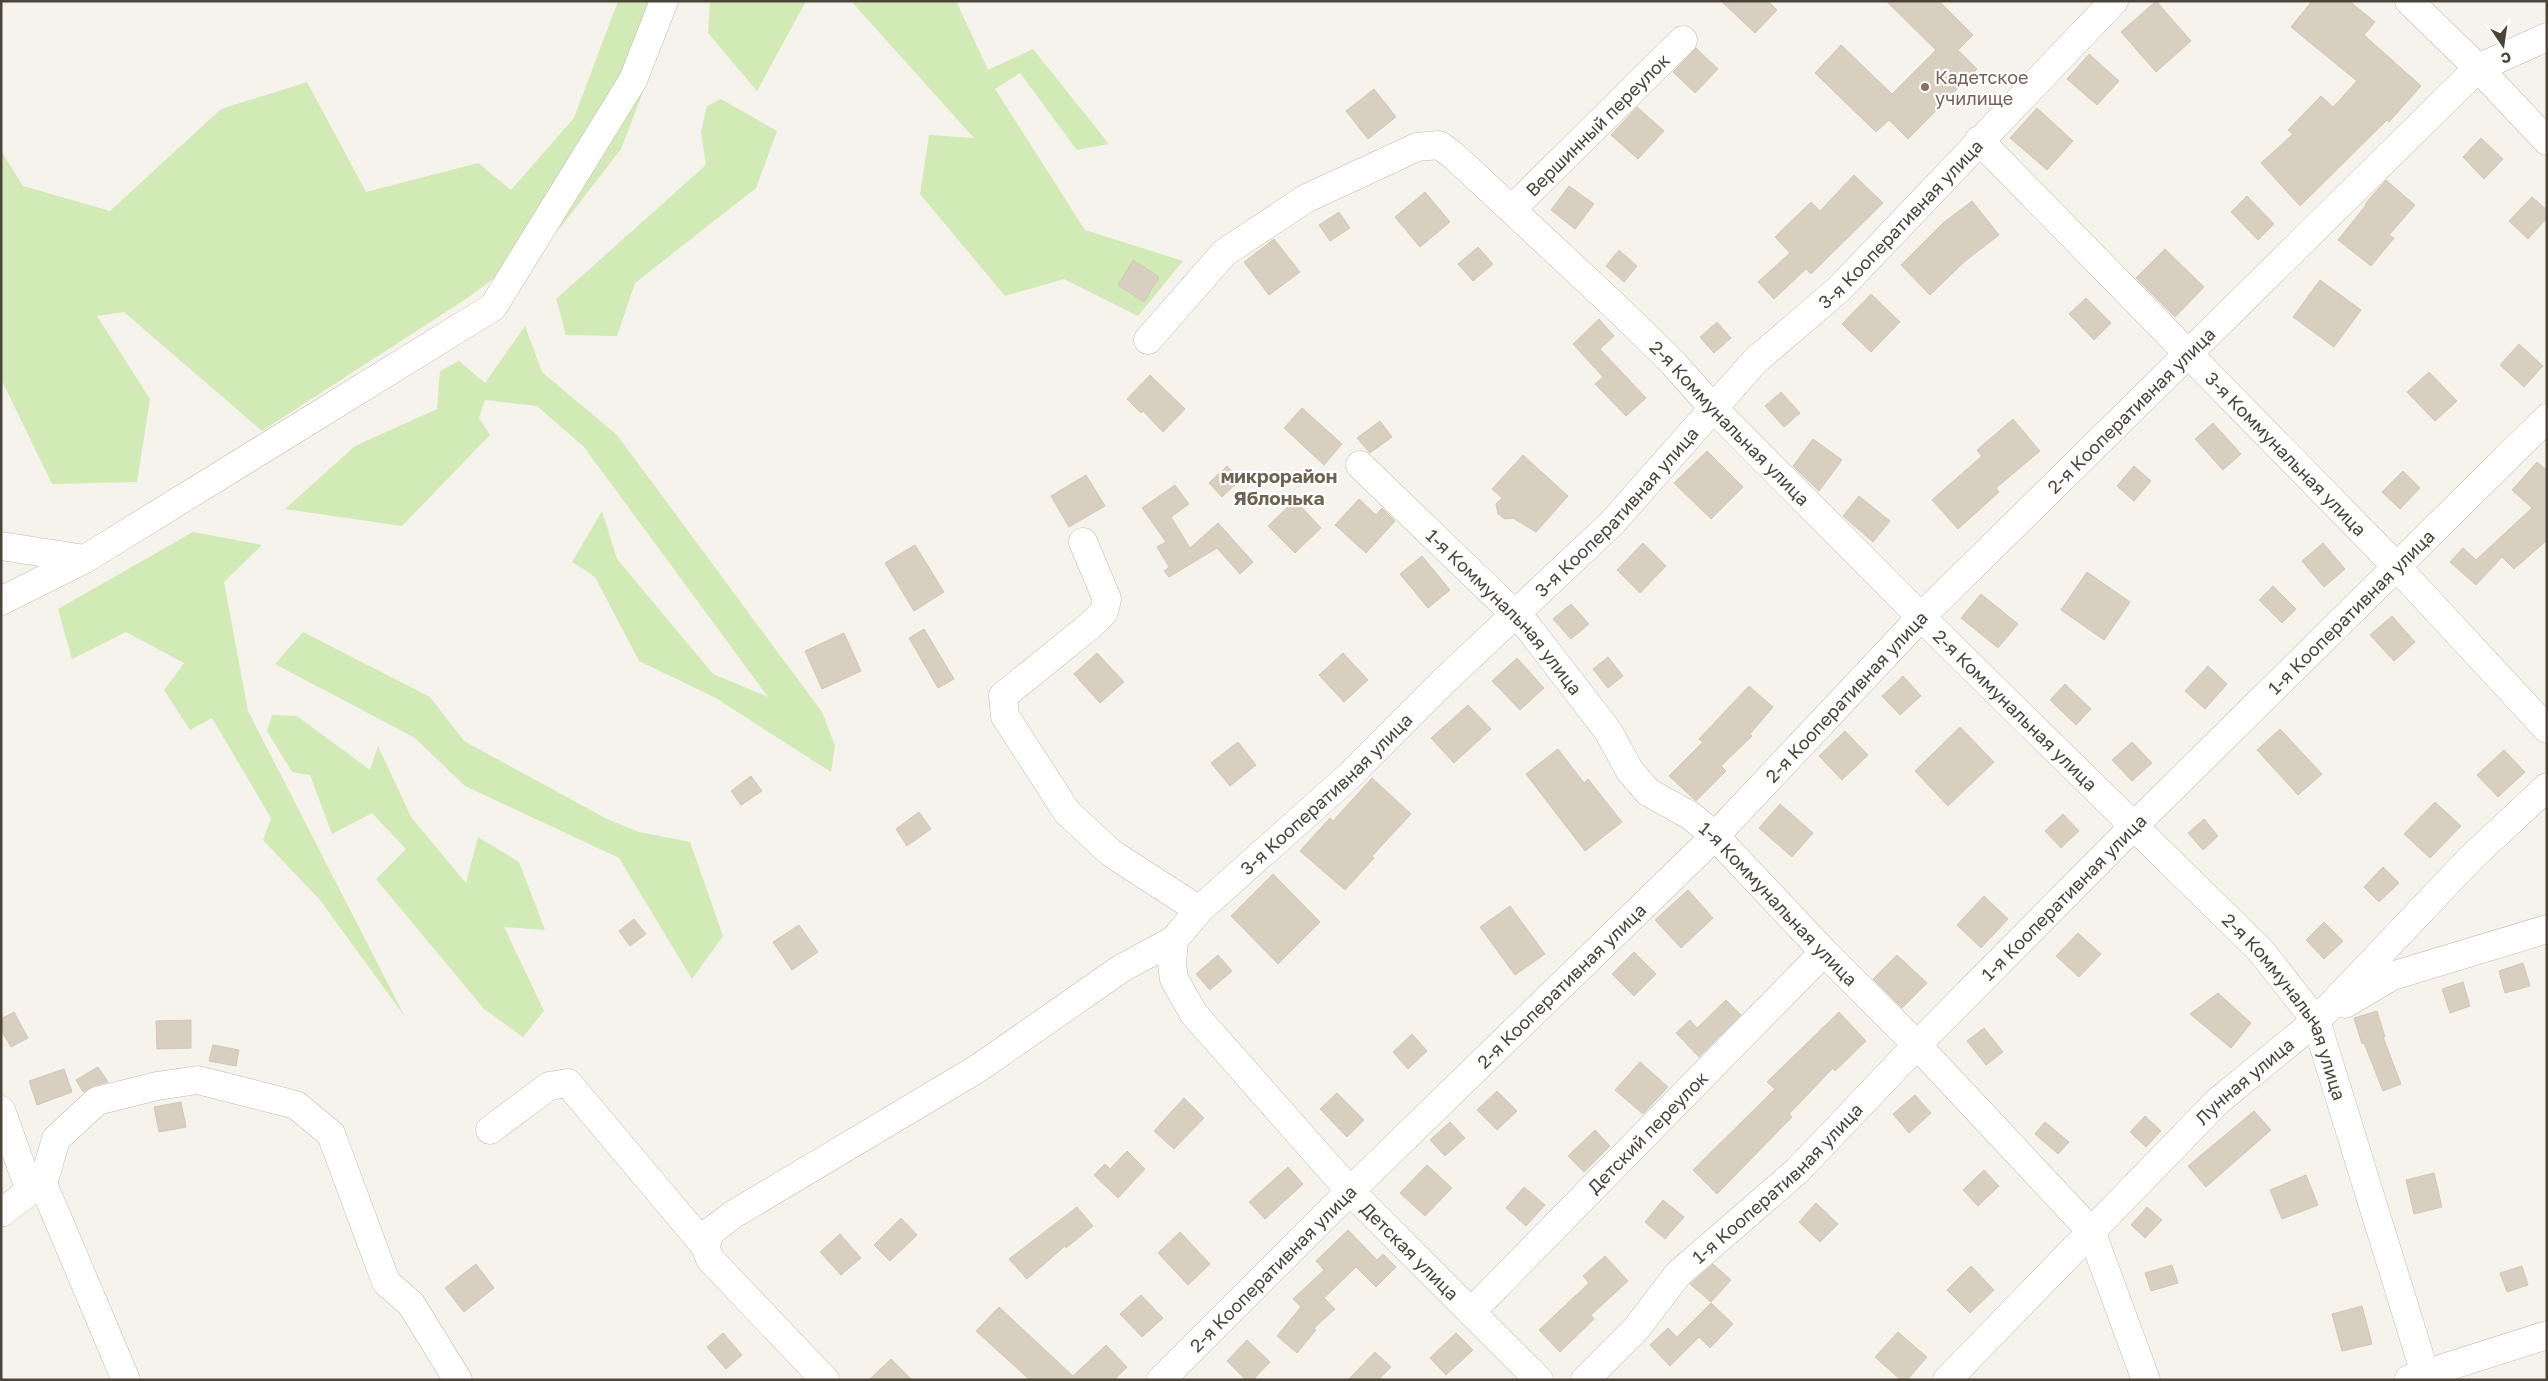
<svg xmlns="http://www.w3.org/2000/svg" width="2548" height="1381" font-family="'Golos Text',sans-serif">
	<rect width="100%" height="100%" fill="#f6f3ec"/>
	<!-- green -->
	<g fill="#d2eab5">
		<polygon points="618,1 678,1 621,149 560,228 469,297 262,431 124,312 97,316 150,399 137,482 52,484 1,379 1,151 23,186 110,211 221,109 307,82 366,192 478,163 511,190 574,118"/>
		<polygon points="710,1 806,1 757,91 708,33"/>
		<polygon points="851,1 956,1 988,70 1033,49 1109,144 1077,150 1020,73 995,89 1085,230 1183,261 1138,316 1064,279 1005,296 920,194 929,135 974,138"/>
		<polygon points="721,99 777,131 756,188 635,283 617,336 566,335 556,299 706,165 701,132 707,106"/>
		<polygon points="525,326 542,372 617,435 822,712 835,746 831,772 714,697 639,661 595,577 572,562 602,511 617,559 713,674 768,697 584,447 537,406 485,400 479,418 490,435 402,526 285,509 355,446 437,409 440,371 459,361 485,383"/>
		<polygon points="193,532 262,545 224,582 248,711 405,1017 320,900 263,840 271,818 212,718 190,730 164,690 184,663 126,632 72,659 58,609"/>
		<polygon points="303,632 430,697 464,741 607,819 639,832 690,842 723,936 692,979 619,858 465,786 415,738 275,664"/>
		<polygon points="272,715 297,716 370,770 378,746 411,817 466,883 478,837 519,862 545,930 504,927 544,1011 523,1037 484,1009 376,879 406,849 372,813 332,834 310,775 292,772 267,731"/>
	</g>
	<!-- building -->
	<g fill="#d8cfc1" stroke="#d3c7b4">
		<polygon points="1721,1 1768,1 1777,10 1755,33"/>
		<polygon points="1886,1 1939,1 1973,35 1958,50 1977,69 1908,139 1889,120 1876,132 1815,73 1841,45 1892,94 1936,50"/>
		<polygon points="2156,1 2191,41 2156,72 2121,32"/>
		<polygon points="2312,1 2349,1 2375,22 2364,35 2421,86 2389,122 2387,120 2300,206 2261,163 2293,134 2288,130 2321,96 2333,107 2357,81 2291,27"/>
		<polygon points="1696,48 1718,69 1695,93 1673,72"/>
		<polygon points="2089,54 2119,81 2097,105 2067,79"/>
		<polygon points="1374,89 1396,117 1368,139 1346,111"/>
		<polygon points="1637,107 1664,131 1638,159 1611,135"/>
		<polygon points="2037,108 2073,141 2047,170 2010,138"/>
		<polygon points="2481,138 2503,159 2484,179 2463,157"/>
		<polygon points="1854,175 1883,203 1811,274 1806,269 1774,299 1758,282 1790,253 1775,237 1811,202 1820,211"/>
		<polygon points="2386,180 2415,205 2389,235 2394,238 2371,266 2338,240 2366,205 2365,204"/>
		<polygon points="1569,186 1594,204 1575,229 1551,210"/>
		<polygon points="1425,192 1450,222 1420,247 1395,217"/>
		<polygon points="2247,196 2274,224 2258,240 2231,212"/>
		<polygon points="2532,197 2547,210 2547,218 2528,239 2509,221"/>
		<polygon points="1972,201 1999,235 1964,262 1930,295 1901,265 1943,223"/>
		<polygon points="1339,212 1350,228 1330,241 1319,225"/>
		<polygon points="1274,239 1300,272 1269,295 1244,262"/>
		<polygon points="1478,247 1493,264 1473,281 1458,264"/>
		<polygon points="2165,249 2204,287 2175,317 2136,278"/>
		<polygon points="1619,250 1637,266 1624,282 1606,266"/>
		<polygon points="1133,260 1159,277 1144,302 1118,285"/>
		<polygon points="2320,280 2361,310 2334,347 2293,317"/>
		<polygon points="1871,294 1900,322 1871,352 1842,324"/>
		<polygon points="2086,298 2111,323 2094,340 2069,314"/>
		<polygon points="1599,319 1614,336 1600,349 1646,398 1626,416 1595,384 1603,377 1573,344"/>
		<polygon points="1717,322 1731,338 1714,353 1700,337"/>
		<polygon points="2519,344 2543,366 2524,387 2500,365"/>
		<polygon points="2429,372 2457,401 2435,421 2407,392"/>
		<polygon points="1150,375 1185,409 1163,432 1143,411 1141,413 1127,399"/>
		<polygon points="1781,392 1800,413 1784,427 1765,406"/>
		<polygon points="1302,408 1342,444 1324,465 1284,428"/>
		<polygon points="2013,419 2040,451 1996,488 1999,492 1958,529 1932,500 1982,456 1977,450"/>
		<polygon points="1380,421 1392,437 1370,453 1357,438"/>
		<polygon points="2213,423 2241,454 2223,470 2195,439"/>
		<polygon points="1813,439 1842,460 1819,491 1793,466"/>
		<polygon points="1707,451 1743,487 1711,519 1674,483"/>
		<polygon points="1523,455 1568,496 1536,532 1513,518 1505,519 1498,514 1496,504 1502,498 1492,489"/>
		<polygon points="2537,462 2547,470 2547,540 2514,569 2502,557 2476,585 2450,562 2463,548 2476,560 2532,508 2512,490"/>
		<polygon points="1227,466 1240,480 1222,497 1209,483"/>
		<polygon points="2134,466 2151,481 2134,501 2117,486"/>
		<polygon points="2403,471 2420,488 2400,509 2382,492"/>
		<polygon points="1086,475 1105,506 1069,527 1051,496"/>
		<polygon points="1175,485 1189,504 1171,517 1190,548 1218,523 1253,562 1240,574 1217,548 1169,577 1164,571 1169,567 1157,547 1166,542 1142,508"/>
		<polygon points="1859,496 1890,521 1873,542 1843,516"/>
		<polygon points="1359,499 1376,515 1382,508 1395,521 1366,553 1335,525"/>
		<polygon points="1295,500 1321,528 1295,553 1268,526"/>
		<polygon points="1643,543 1666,566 1640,593 1617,570"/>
		<polygon points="2323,543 2345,569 2324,587 2302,561"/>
		<polygon points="915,545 944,592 914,611 885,563"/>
		<polygon points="1422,556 1450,590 1428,608 1400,574"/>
		<polygon points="2087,572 2130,602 2104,640 2061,610"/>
		<polygon points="2273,586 2296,609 2282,623 2259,600"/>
		<polygon points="1981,594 2018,624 1998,648 1961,618"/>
		<polygon points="1571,604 1589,624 1571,639 1553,619"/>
		<polygon points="2392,616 2415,642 2394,661 2370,635"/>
		<polygon points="924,629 954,679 938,688 909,638"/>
		<polygon points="844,633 861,671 822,689 805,651"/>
		<polygon points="1097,653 1124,682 1100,703 1074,674"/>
		<polygon points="1343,653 1368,680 1344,702 1319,675"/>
		<polygon points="1608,657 1623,676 1608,688 1593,669"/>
		<polygon points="1517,658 1544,688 1520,710 1492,681"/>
		<polygon points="2208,666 2227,684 2205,709 2185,691"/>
		<polygon points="1903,676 1921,696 1900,715 1882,696"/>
		<polygon points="2065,684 2091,709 2076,725 2050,700"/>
		<polygon points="1749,686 1773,707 1750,734 1752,736 1721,766 1726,771 1696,801 1669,776 1703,742 1699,739"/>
		<polygon points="1468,705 1491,729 1454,763 1431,738"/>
		<polygon points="1960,727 1994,762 1948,806 1915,771"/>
		<polygon points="2280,729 2322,774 2298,795 2257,750"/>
		<polygon points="1845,731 1868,755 1842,780 1819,756"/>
		<polygon points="1238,742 1256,765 1230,786 1211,763"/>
		<polygon points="2132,742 2152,763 2132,781 2112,760"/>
		<polygon points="1558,749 1584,783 1588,779 1622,822 1585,851 1526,774"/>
		<polygon points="2504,750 2525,772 2498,797 2477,775"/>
		<polygon points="751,776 762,791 741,805 731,791"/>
		<polygon points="1372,778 1411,814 1372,856 1374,858 1345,890 1300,851 1330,818 1333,821"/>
		<polygon points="2435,802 2461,826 2430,858 2404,834"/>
		<polygon points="1780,804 1813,833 1792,857 1759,828"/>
		<polygon points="919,812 931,829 907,846 896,829"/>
		<polygon points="2063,814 2079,831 2061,848 2045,831"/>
		<polygon points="2204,819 2218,836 2203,850 2188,833"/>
		<polygon points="2383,867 2399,883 2379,902 2364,887"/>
		<polygon points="1273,874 1320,922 1278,964 1231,916"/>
		<polygon points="1688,890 1713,918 1681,948 1655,920"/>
		<polygon points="1984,896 2008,919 1981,948 1957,925"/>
		<polygon points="1510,906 1545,954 1515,975 1480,927"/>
		<polygon points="634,919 646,934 630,946 619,931"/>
		<polygon points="2324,922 2343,941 2324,959 2306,940"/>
		<polygon points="799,925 818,952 792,970 773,942"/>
		<polygon points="2078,933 2101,954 2079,977 2056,956"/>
		<polygon points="1634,952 1656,974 1634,996 1612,974"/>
		<polygon points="1218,955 1232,971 1210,990 1196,974"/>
		<polygon points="1897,955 1927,983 1902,1008 1873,979"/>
		<polygon points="2523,963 2530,986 2505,993 2499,971"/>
		<polygon points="2463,982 2470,1006 2450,1013 2442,989"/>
		<polygon points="2218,993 2251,1023 2231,1048 2190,1014"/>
		<polygon points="1726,1000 1741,1015 1699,1057 1676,1033 1690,1020 1697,1028"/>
		<polygon points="2377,1011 2385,1037 2383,1037 2401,1084 2383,1091 2364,1043 2362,1044 2354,1018"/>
		<polygon points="14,1012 28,1038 11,1047 1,1030 1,1019"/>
		<polygon points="1839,1012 1866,1041 1835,1071 1833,1068 1789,1114 1792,1117 1717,1194 1693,1170 1775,1089 1767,1082"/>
		<polygon points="191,1020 191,1048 157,1049 156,1021"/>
		<polygon points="1984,1028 2003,1052 1986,1065 1967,1041"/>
		<polygon points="1412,1034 1427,1051 1408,1069 1393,1052"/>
		<polygon points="213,1045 239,1050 236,1066 209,1061"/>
		<polygon points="1640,1062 1668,1087 1643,1114 1615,1090"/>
		<polygon points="98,1067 108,1082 93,1086 83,1092 76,1080"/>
		<polygon points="64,1069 72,1092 37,1105 29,1081"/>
		<polygon points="1497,1091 1517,1111 1497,1130 1477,1110"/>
		<polygon points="1337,1093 1364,1120 1347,1137 1320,1109"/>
		<polygon points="1915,1095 1931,1113 1909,1133 1893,1114"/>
		<polygon points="1184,1098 1204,1118 1174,1149 1154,1131"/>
		<polygon points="181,1102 186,1127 159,1132 154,1107"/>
		<polygon points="2254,1111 2271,1130 2206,1187 2188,1166"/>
		<polygon points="2145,1116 2161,1131 2146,1147 2130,1132"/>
		<polygon points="1450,1122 1465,1138 1445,1156 1430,1140"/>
		<polygon points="2045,1122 2069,1142 2058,1154 2035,1134"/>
		<polygon points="1595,1130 1610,1146 1584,1172 1568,1156"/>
		<polygon points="1127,1151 1145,1169 1118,1198 1094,1175 1105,1164 1110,1169"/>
		<polygon points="1427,1165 1452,1188 1425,1216 1400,1193"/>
		<polygon points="1288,1167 1303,1184 1265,1219 1249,1202"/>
		<polygon points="1984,1170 1999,1186 1978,1206 1963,1190"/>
		<polygon points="2434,1173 2442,1207 2414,1214 2406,1180"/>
		<polygon points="2306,1175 2318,1205 2282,1219 2270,1190"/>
		<polygon points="1524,1187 1545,1205 1526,1226 1506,1208"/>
		<polygon points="1663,1200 1684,1217 1665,1239 1645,1222"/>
		<polygon points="1816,1203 1838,1224 1820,1242 1799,1222"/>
		<polygon points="1077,1207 1093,1226 1066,1248 1065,1246 1027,1279 1009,1259"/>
		<polygon points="2147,1207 2162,1220 2145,1238 2131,1225"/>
		<polygon points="901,1218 917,1235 890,1261 874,1245"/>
		<polygon points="1348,1230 1377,1260 1383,1254 1396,1267 1376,1287 1356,1267 1324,1298 1335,1309 1314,1328 1316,1330 1297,1353 1277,1336 1301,1307 1293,1299 1324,1270 1316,1261"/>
		<polygon points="1180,1232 1210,1264 1188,1285 1158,1253"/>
		<polygon points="840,1234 861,1258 841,1275 820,1252"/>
		<polygon points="1605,1256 1628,1281 1591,1315 1594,1319 1560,1352 1539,1330 1589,1283 1583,1276"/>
		<polygon points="476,1264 494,1288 464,1312 445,1288"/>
		<polygon points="1713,1264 1731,1280 1711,1302 1690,1284"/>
		<polygon points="2172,1265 2178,1283 2151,1291 2145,1273"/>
		<polygon points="1971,1266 1994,1290 1970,1313 1947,1290"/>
		<polygon points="2522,1266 2528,1285 2507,1292 2500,1273"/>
		<polygon points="1141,1295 1163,1318 1142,1337 1120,1314"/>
		<polygon points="1711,1303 1733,1324 1710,1348 1699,1337 1670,1366 1650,1345 1668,1328 1677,1337"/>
		<polygon points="2362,1306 2372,1344 2342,1351 2332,1314"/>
		<polygon points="999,1307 1073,1376 1106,1345 1127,1367 1114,1380 1030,1380 976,1331"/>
		<polygon points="1898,1332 1927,1357 1907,1380 1901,1380 1875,1357"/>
		<polygon points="723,1333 742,1355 726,1369 707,1347"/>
		<polygon points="1456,1333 1473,1350 1446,1375 1430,1358"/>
		<polygon points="1247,1340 1270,1362 1253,1380 1246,1380 1227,1361"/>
		<polygon points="1375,1352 1391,1367 1378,1380 1348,1380"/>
		<polygon points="891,1359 912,1380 869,1380"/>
	</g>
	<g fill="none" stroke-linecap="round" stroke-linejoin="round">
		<defs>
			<g id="minor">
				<polyline points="2409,1 2478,68 2547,141"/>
				<path id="s1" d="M1979 140 2397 567 2547 729"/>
				<path id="s2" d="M1512 209 1683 40"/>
				<path id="s3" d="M1148 340 1224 253 1305 199 1417 147 1439 145 1454 156 1618 309 1673 363 1714 409 1921 617 2261 951 2316 1021 2427 1380"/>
				<path id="s4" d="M1360 465 1528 627 1608 731 1630 771 1648 792 1691 816 1715 836 1824 952 1917 1045 2091 1231 2146 1380"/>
				<polyline points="1083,542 1107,599 1104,612 1092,624 1003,696 1005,716 1067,812 1111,853 1199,910"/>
				<polyline points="1,546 85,559 493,307 633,80 664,1"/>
				<polyline points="1,601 85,559"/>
				<polyline points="2345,1004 2392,976 2547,929"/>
				<polyline points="1,1110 30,1191 43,1184 126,1380"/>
				<polyline points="490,1130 549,1086 568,1083 705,1246"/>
				<polyline points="43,1184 56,1139 97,1101 157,1086 198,1080 296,1105 331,1134 386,1282 411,1304 458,1380"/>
				<polyline points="1,1213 30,1191"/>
				<path id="s5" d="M1471 1312 1824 952"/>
				<polyline points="2409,1379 2547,1335"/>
				<polyline points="825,1380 710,1259 705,1246 711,1231 734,1214 977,1069 1122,968 1174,940"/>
				<path id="s6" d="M1161 1380 1350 1191 1715 836 1921 617 2478 68 2547 37"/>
				<path id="s7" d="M1539 1380 1350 1191 1194 1014 1174 979 1172 964 1174 940 1199 910 1348 777 1445 680 1612 523 1755 361 1839 289 2114 1"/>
				<path id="s8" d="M1585 1380 1636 1329 1678 1274 1797 1171 1917 1045 2134 826 2547 418"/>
				<path id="s9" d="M1947 1380 2218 1101 2316 1021 2471 858 2547 787"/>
			</g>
		</defs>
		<!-- minor casing -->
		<use href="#minor" stroke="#c2bbae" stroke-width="29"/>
		<!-- minor -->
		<use href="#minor" stroke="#fff" stroke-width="28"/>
	</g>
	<!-- markers -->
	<circle fill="#8d6e63" stroke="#fff" stroke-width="2" cx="1925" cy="87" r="5"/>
	<g text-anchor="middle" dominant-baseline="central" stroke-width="4.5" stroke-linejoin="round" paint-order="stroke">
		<!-- education labels -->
		<g font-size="18" fill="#785e54" stroke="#fff" text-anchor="start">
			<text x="1935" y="77">Кадетское<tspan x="1935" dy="21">училище</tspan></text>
		</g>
		<!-- street labels -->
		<g font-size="18" fill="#4b4439" stroke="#fff">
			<text stroke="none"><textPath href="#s2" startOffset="120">Вершинный переулок</textPath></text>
			<text stroke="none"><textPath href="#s7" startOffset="1604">3-я Кооперативная улица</textPath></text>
			<text stroke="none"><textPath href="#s6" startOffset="1372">2-я Кооперативная улица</textPath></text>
			<text stroke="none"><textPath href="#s3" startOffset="761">2-я Коммунальная улица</textPath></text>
			<text stroke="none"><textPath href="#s1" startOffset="439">3-я Коммунальная улица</textPath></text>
			<text stroke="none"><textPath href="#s7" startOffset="1199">3-я Кооперативная улица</textPath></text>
			<text stroke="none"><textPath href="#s8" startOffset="1086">1-я Кооперативная улица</textPath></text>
			<text stroke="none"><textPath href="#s4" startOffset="206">1-я Коммунальная улица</textPath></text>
			<text stroke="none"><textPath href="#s6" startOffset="968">2-я Кооперативная улица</textPath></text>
			<text stroke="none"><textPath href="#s3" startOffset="1166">2-я Коммунальная улица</textPath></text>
			<text stroke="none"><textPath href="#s7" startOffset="794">3-я Кооперативная улица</textPath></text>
			<text stroke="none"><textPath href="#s8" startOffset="681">1-я Кооперативная улица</textPath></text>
			<text stroke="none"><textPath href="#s4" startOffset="611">1-я Коммунальная улица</textPath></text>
			<text stroke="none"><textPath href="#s6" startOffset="562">2-я Кооперативная улица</textPath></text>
			<text stroke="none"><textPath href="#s3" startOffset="1571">2-я Коммунальная улица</textPath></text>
			<text stroke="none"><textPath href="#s9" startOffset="422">Лунная улица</textPath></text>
			<text stroke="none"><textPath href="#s5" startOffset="252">Детский переулок</textPath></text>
			<text stroke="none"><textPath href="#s8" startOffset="276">1-я Кооперативная улица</textPath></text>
			<text transform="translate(1410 1251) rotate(45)">Детская улица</text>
			<text stroke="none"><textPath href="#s6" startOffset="158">2-я Кооперативная улица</textPath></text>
		</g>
		<!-- neighbourhood labels -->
		<g font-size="19" font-weight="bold" fill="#6e6250" stroke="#fff">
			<text x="1279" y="475">микрорайон<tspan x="1279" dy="22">Яблонька</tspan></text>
		</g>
	</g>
	<!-- border -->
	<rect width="2548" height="1381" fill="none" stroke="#4b4439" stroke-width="5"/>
	<!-- north arrow -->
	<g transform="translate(2503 45) rotate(167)" stroke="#ffffff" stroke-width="4" paint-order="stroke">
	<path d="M0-4L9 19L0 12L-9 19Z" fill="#4b4439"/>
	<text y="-8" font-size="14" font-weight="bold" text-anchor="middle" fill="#4b4439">С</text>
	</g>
</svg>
